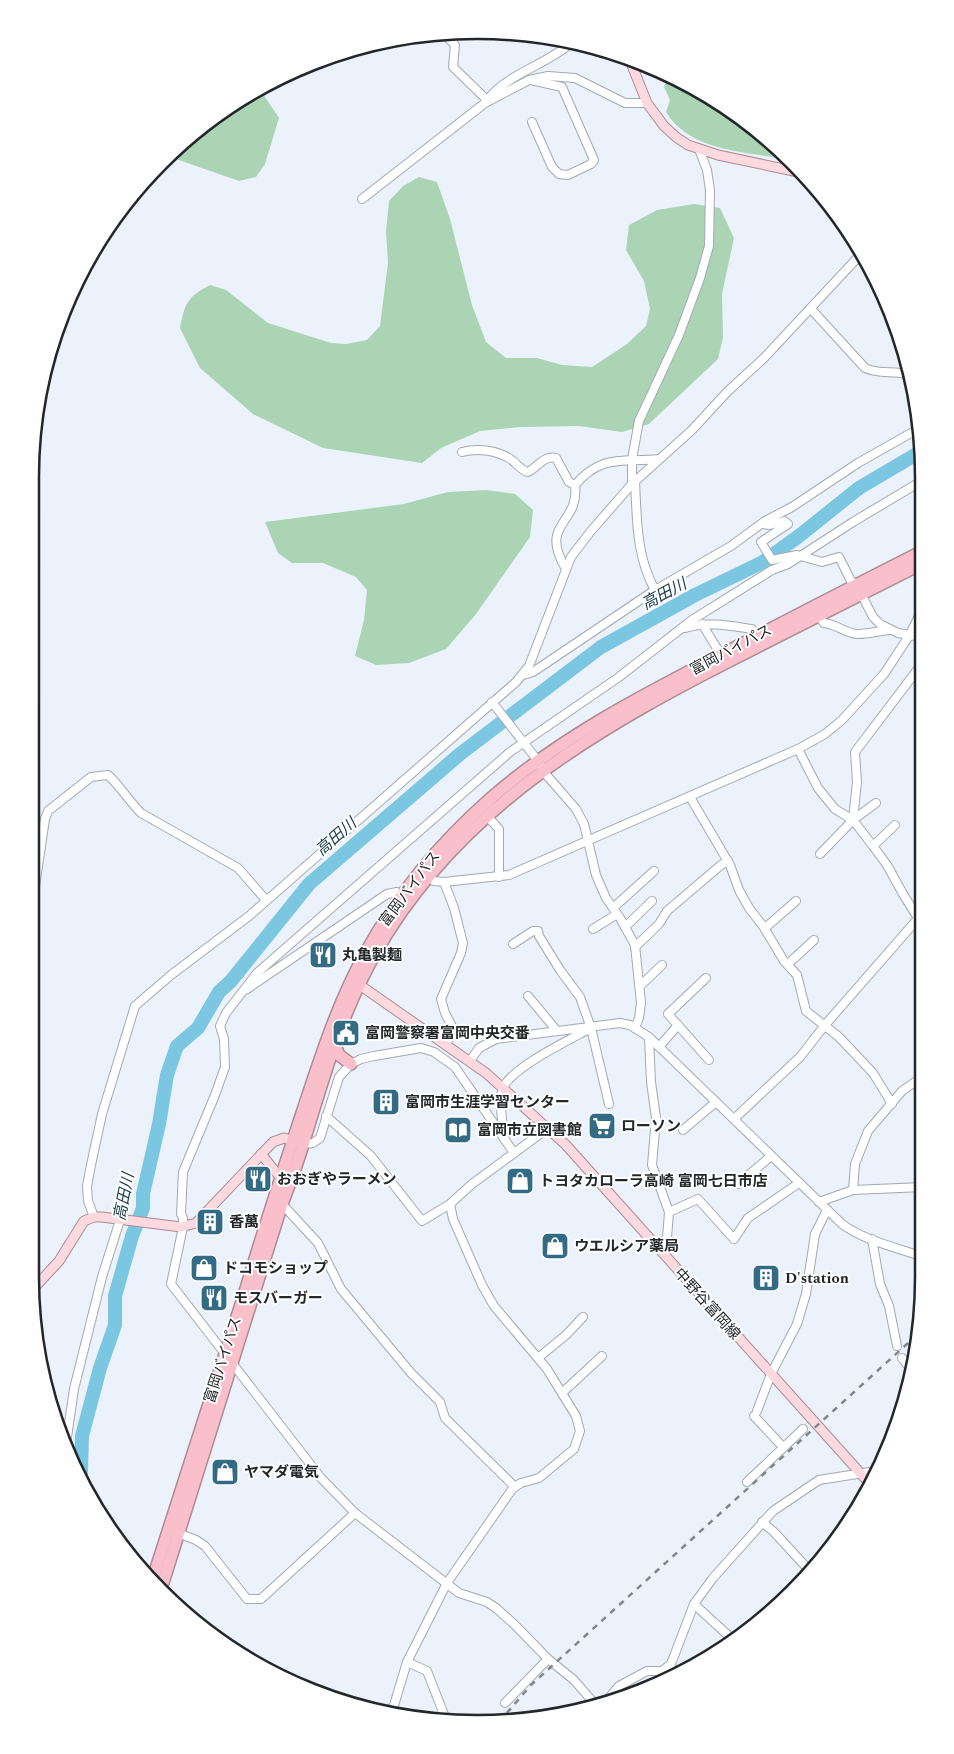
<svg xmlns="http://www.w3.org/2000/svg" width="954" height="1754" font-family="Spectral,'Noto Sans JP',serif">
	<rect width="100%" height="100%" fill="#ebf2fb"/>
	<!-- green -->
	<g fill="#abd4b4">
		<path d="M667 75 700 90 787 156 783 159C742 151 690 151 666 112L670 100 664 87Z"/>
		<polygon points="260,88 265,97 279,118 265,164 256,177 239,181 176,159 167,158 205,123"/>
		<path d="M419 177 437 182 450 219 472 305 486 342 506 358H537L562 365 592 367 627 344 646 326 650 309 644 281 626 250 629 225 657 210 694 204 720 208 734 238 722 294 723 337 718 359 649 424 622 432 579 426 520 427 480 431 441 448 422 463 323 448 253 414 200 368 180 328C185 303 187 297 210 285L226 290 268 323 331 343 346 344 367 340 380 326 388 263 386 232 389 201 403 186Z"/>
		<polygon points="486,490 515,494 533,510 530,537 476,614 446,649 409,663 376,665 355,656 364,620 367,590 356,577 323,563 292,563 278,553 265,522 404,504 448,492"/>
	</g>
	<g fill="none" stroke-linecap="round" stroke-linejoin="round">
		<!-- river -->
		<polyline stroke="#7bc7e1" stroke-width="14" points="81,1472 82,1436 100,1368 115,1325 115,1296 132,1236 143,1208 143,1194 159,1124 167,1075 177,1046 198,1028 219,992 231,981 309,884 460,754 601,647 695,595 763,562 799,536 859,488 920,452"/>
		<defs>
			<g id="minor">
				<polyline points="442,32 455,45 453,67 487,100"/>
				<polyline points="531,80 562,87 594,160 591,164 568,175 559,174 552,167 532,122"/>
				<path d="M488 99C510 72 547 65 572 42"/>
				<polyline points="362,199 485,103 529,80 548,76 575,78 625,103 647,103"/>
				<path d="M811 309 865 368C880 375 894 370 910 375"/>
				<path d="M462 452C477 448 495 450 509 458 516 462 520 470 528 472 538 467 544 455 556 458L569 482 575 485"/>
				<path d="M635 481C637 519 636 556 655 590"/>
				<polyline points="632,484 632,459 639,421 679,335 700,278 709,246 710,190 707,170 699,149"/>
				<polyline points="762,524 770,525 784,521 788,524 761,542 772,560 797,555 822,562 839,557 851,581 856,584 873,617 880,624 898,633 921,637"/>
				<path d="M566 569C538 522 580 525 575 485 602 453 624 463 659 459"/>
				<path d="M818 615 824 623C836 624 847 634 858 634 868 634 879 631 889 630"/>
				<polyline points="702,624 721,655"/>
				<path d="M685 628C707 621 731 626 752 629L756 636"/>
				<polyline points="523,675 533,672 655,590 731,546 765,521 792,507 858,463 911,433 920,430"/>
				<polyline points="492,702 538,761 543,771 576,809 584,824 596,875 606,898 620,918 635,945 641,1003 639,1018 635,1028"/>
				<polyline points="798,749 818,788 835,809 853,820 873,846 887,865 903,894 918,918"/>
				<polyline points="690,797 730,865 739,890 749,908 763,926 784,961 797,975 806,1011 839,1037 873,1073 892,1104"/>
				<polyline points="487,816 499,829 499,877"/>
				<polyline points="853,820 876,803"/>
				<polyline points="873,846 895,825"/>
				<polyline points="820,854 853,820 857,782 855,752 921,665"/>
				<polyline points="427,876 434,881 444,882 509,875 798,749 825,734 842,720 884,674 909,636 921,612"/>
				<polyline points="444,882 454,908 463,943 461,953 441,999 445,1013 454,1030 446,1044"/>
				<polyline points="613,908 654,871"/>
				<path d="M30 920 45 819 48 811 91 777 108 775C121 787 129 801 141 813L238 868 266 900"/>
				<polyline points="625,927 652,901"/>
				<polyline points="765,928 796,901"/>
				<polyline points="593,929 617,914"/>
				<polyline points="513,944 533,931 538,931 539,936 560,970 580,997 591,1028 609,1104"/>
				<polyline points="635,947 659,924 667,911 721,865 728,861"/>
				<polyline points="788,964 814,940"/>
				<polyline points="706,978 668,1014 709,1060"/>
				<polyline points="640,986 662,965"/>
				<polyline points="247,989 387,894 397,892 403,895"/>
				<polyline points="528,996 557,1031"/>
				<polyline points="649,1037 651,1082 656,1118 652,1165 669,1212 667,1238 657,1247"/>
				<polyline points="659,1047 678,1025"/>
				<path d="M470 1061 479 1048 496 1039 620 1023 630 1025 649 1037 842 1224C865 1241 896 1247 923 1257"/>
				<polyline points="326,1116 371,1156 422,1221 450,1204"/>
				<polyline points="734,1119 800,1057 825,1025 922,914"/>
				<polyline points="683,1130 716,1102"/>
				<path d="M504 1138C503 1125 498 1099 503 1088 511 1068 569 1040 589 1029"/>
				<polyline points="303,1144 313,1143 320,1138 339,1077 351,1064 361,1059 374,1056 421,1048 434,1052 455,1067 514,1153"/>
				<polyline points="732,1177 738,1184 771,1156"/>
				<polyline points="853,1190 855,1164 868,1131 902,1091 922,1077"/>
				<polyline points="819,1202 853,1190 923,1187"/>
				<polyline points="282,1204 318,1243 341,1289 411,1373 440,1402 445,1418 515,1487"/>
				<polyline points="669,1212 698,1199 734,1239 748,1218 799,1183"/>
				<polyline points="94,1217 88,1201 87,1186 91,1165 102,1114 135,1006 171,975 249,916 516,682 529,666 571,557 591,531 632,484 692,430 727,392 764,358 861,254"/>
				<polyline points="872,1239 880,1284 889,1306 897,1346"/>
				<polyline points="538,1358 566,1335 583,1317"/>
				<polyline points="902,1358 912,1371"/>
				<polyline points="562,1393 602,1356"/>
				<polyline points="757,1411 771,1374 797,1324 806,1294 815,1234 827,1210"/>
				<polyline points="754,1416 783,1447"/>
				<polyline points="66,1444 74,1389 102,1277 120,1220"/>
				<polyline points="747,1482 803,1429"/>
				<polyline points="762,1522 774,1532 808,1569"/>
				<polyline points="178,1533 196,1540 205,1546 247,1599 261,1599 355,1513"/>
				<polyline points="694,1604 731,1638"/>
				<polyline points="407,1662 427,1671 445,1717"/>
				<polyline points="608,1699 619,1686 647,1671 662,1671 671,1664 694,1604 713,1578 773,1511 819,1480 876,1471"/>
				<polyline points="505,1703 548,1659"/>
				<polyline points="594,1703 574,1680 548,1659 515,1625 496,1608 487,1602 459,1593 355,1513 321,1478 171,1284 183,1227 183,1218 181,1214 183,1172 215,1095 225,1067 224,1039 220,1026 226,1013 257,973 510,752 619,677 692,620 772,570 788,564 853,522 920,482"/>
				<polyline points="392,1712 407,1662 447,1583 513,1488 521,1483 539,1478 574,1449 580,1431 576,1416 547,1369 494,1306 482,1285 453,1219 450,1204 472,1184 548,1128"/>
			</g>
			<g id="major">
				<polyline points="629,58 647,103 664,126 676,137 688,145 718,155 803,173"/>
				<polyline points="354,981 486,1073 566,1145 871,1485"/>
				<polyline points="261,1154 280,1177"/>
				<polyline points="31,1286 34,1288 59,1261 84,1221 94,1217 102,1217 181,1227 196,1223 273,1142 284,1138 299,1142"/>
			</g>
			<g id="highway">
				<polyline points="334,1043 339,1055 351,1064"/>
				<path d="M153 1578C183 1482 215 1388 245 1292 263 1231 283 1171 303 1110 321 1056 338 1002 366 952 398 894 440 843 490 799 558 739 641 696 721 655 787 620 854 586 921 552"/>
				<path d="M162 1586 282 1204C290 1183 298 1162 304 1141 324 1077 341 1013 375 954 458 805 607 722 755 648 810 620 865 592 921 564"/>
			</g>
		</defs>
		<!-- minor casing -->
		<use href="#minor" stroke="#a3a9b2" stroke-width="10"/>
		<!-- major casing -->
		<use href="#major" stroke="#ae8a92" stroke-width="11"/>
		<!-- highway casing -->
		<use href="#highway" stroke="#ae8a92" stroke-width="14"/>
		<!-- minor -->
		<use href="#minor" stroke="#fff" stroke-width="8"/>
		<!-- major -->
		<use href="#major" stroke="#fbd9df" stroke-width="9"/>
		<!-- highway -->
		<use href="#highway" stroke="#f9bfca" stroke-width="11"/>
		<!-- rail -->
		<polyline stroke="#81868b" stroke-width="2.5" stroke-dasharray="6 6" stroke-linecap="butt" points="499,1722 531,1685 918,1334"/>
	</g>
	<!-- icons -->
	<defs>
		<symbol id="restaurant-square" viewBox="-11 -11 22 22"><rect x="-9" y="-9" width="18" height="18" rx="4" fill="#336a84" stroke="#fefefe"/><path d="M-5-6h1v4h1v-4h1v4h1v-4h1v5L-1.5 .5V6h-2V.5L-5-1ZM5-6V6H3V1.5H1.5Q1.5-4 5-6Z" fill="#fff"/></symbol>
		<symbol id="civic-square" viewBox="-11 -11 22 22"><rect x="-9" y="-9" width="18" height="18" rx="4" fill="#336a84" stroke="#fefefe"/><path d="M-.6-6.5H3V-4.5H.6V-3L4-1V1h2V6H-6V1h2V-1L-.6-3ZM-1.2 2.5V6h2.4V2.5Z" fill="#fff"/></symbol>
		<symbol id="building-square" viewBox="-11 -11 22 22"><rect x="-9" y="-9" width="18" height="18" rx="4" fill="#336a84" stroke="#fefefe"/><path d="M-4-6H4V6H1V3H-1V6H-4ZM-2.5-4.3h1.7v1.8h-1.7ZM.8-4.3h1.7v1.8H.8ZM-2.5-1h1.7V.8h-1.7ZM.8-1h1.7V.8H.8Z" fill="#fff"/></symbol>
		<symbol id="supermarket-square" viewBox="-11 -11 22 22"><rect x="-9" y="-9" width="18" height="18" rx="4" fill="#336a84" stroke="#fefefe"/><path d="M-6-5.5h2.5l.6 2H6L4.5 2H-2.5L-4.4-4H-6ZM-1.5 3.2a1.3 1.3 0 1 0 .1 0ZM3 3.2a1.3 1.3 0 1 0 .1 0Z" fill="#fff"/></symbol>
		<symbol id="library-square" viewBox="-11 -11 22 22"><rect x="-9" y="-9" width="18" height="18" rx="4" fill="#336a84" stroke="#fefefe"/><path d="M-6-4Q-3-5.5-.7-3.5V5Q-3 3-6 4ZM6-4Q3-5.5 .7-3.5V5Q3 3 6 4Z" fill="#fff"/></symbol>
		<symbol id="shop-square" viewBox="-11 -11 22 22"><rect x="-9" y="-9" width="18" height="18" rx="4" fill="#336a84" stroke="#fefefe"/><path d="M-5-2.5h2.3a2.7 3.5 0 0 1 5.4 0H5L5.5 6h-11ZM-1.5-2.5h3a1.5 2.3 0 0 0-3 0Z" fill="#fff"/></symbol>
	</defs>
	<g fill-rule="evenodd">
		<use href="#restaurant-square" x="307" y="939" width="32" height="32"/>
		<use href="#civic-square" x="330" y="1017" width="32" height="32"/>
		<use href="#building-square" x="370" y="1086" width="32" height="32"/>
		<use href="#supermarket-square" x="586" y="1110" width="32" height="32"/>
		<use href="#library-square" x="442" y="1114" width="32" height="32"/>
		<use href="#restaurant-square" x="242" y="1163" width="32" height="32"/>
		<use href="#shop-square" x="504" y="1165" width="32" height="32"/>
		<use href="#building-square" x="194" y="1206" width="32" height="32"/>
		<use href="#shop-square" x="539" y="1230" width="32" height="32"/>
		<use href="#shop-square" x="188" y="1252" width="32" height="32"/>
		<use href="#building-square" x="750" y="1262" width="32" height="32"/>
		<use href="#restaurant-square" x="198" y="1282" width="32" height="32"/>
		<use href="#shop-square" x="209" y="1456" width="32" height="32"/>
	</g>
	<g text-anchor="middle" dominant-baseline="central" stroke-width="4" stroke-linejoin="round" paint-order="stroke">
		<!-- street labels -->
		<g font-size="15" fill="#24272a" stroke="#fefefe">
			<text transform="translate(731 650) rotate(-28)">富岡バイパス</text>
			<text transform="translate(410 889) rotate(-53)">富岡バイパス</text>
			<text transform="translate(707 1304) rotate(48)">中野谷富岡線</text>
			<text transform="translate(223 1360) rotate(-72)">富岡バイパス</text>
		</g>
		<!-- poi labels -->
		<g font-size="15" font-weight="bold" fill="#24272a" stroke="#fefefe" text-anchor="start">
			<text x="342" y="955">丸亀製麺</text>
			<text x="365" y="1033">富岡警察署富岡中央交番</text>
			<text x="405" y="1102">富岡市生涯学習センター</text>
			<text x="621" y="1126">ローソン</text>
			<text x="477" y="1130">富岡市立図書館</text>
			<text x="277" y="1179">おおぎやラーメン</text>
			<text x="539" y="1181">トヨタカローラ高崎 富岡七日市店</text>
			<text x="229" y="1222">香萬</text>
			<text x="574" y="1246">ウエルシア薬局</text>
			<text x="223" y="1268">ドコモショップ</text>
			<text x="785" y="1278">D'station</text>
			<text x="233" y="1298">モスバーガー</text>
			<text x="244" y="1472">ヤマダ電気</text>
		</g>
		<!-- water labels -->
		<g font-size="16" font-style="italic" fill="#183c48" stroke="#fefefe">
			<text transform="translate(664 594) rotate(-28)">高田川</text>
			<text transform="translate(336 837) rotate(-41)">高田川</text>
			<text transform="translate(124 1197) rotate(-79)">高田川</text>
		</g>
	</g>
	<!-- crop -->
	<path d="M0 0H954V1754H0ZM477 39H477A438 438 0 0 1 915 477V1277A438 438 0 0 1 477 1715H477A438 438 0 0 1 39 1277V477A438 438 0 0 1 477 39Z" fill="#fefefe" fill-rule="evenodd"/>
	<path fill="none" stroke="#24272a" stroke-width="2.5" d="M477 39H477A438 438 0 0 1 915 477V1277A438 438 0 0 1 477 1715H477A438 438 0 0 1 39 1277V477A438 438 0 0 1 477 39Z"/>
</svg>
